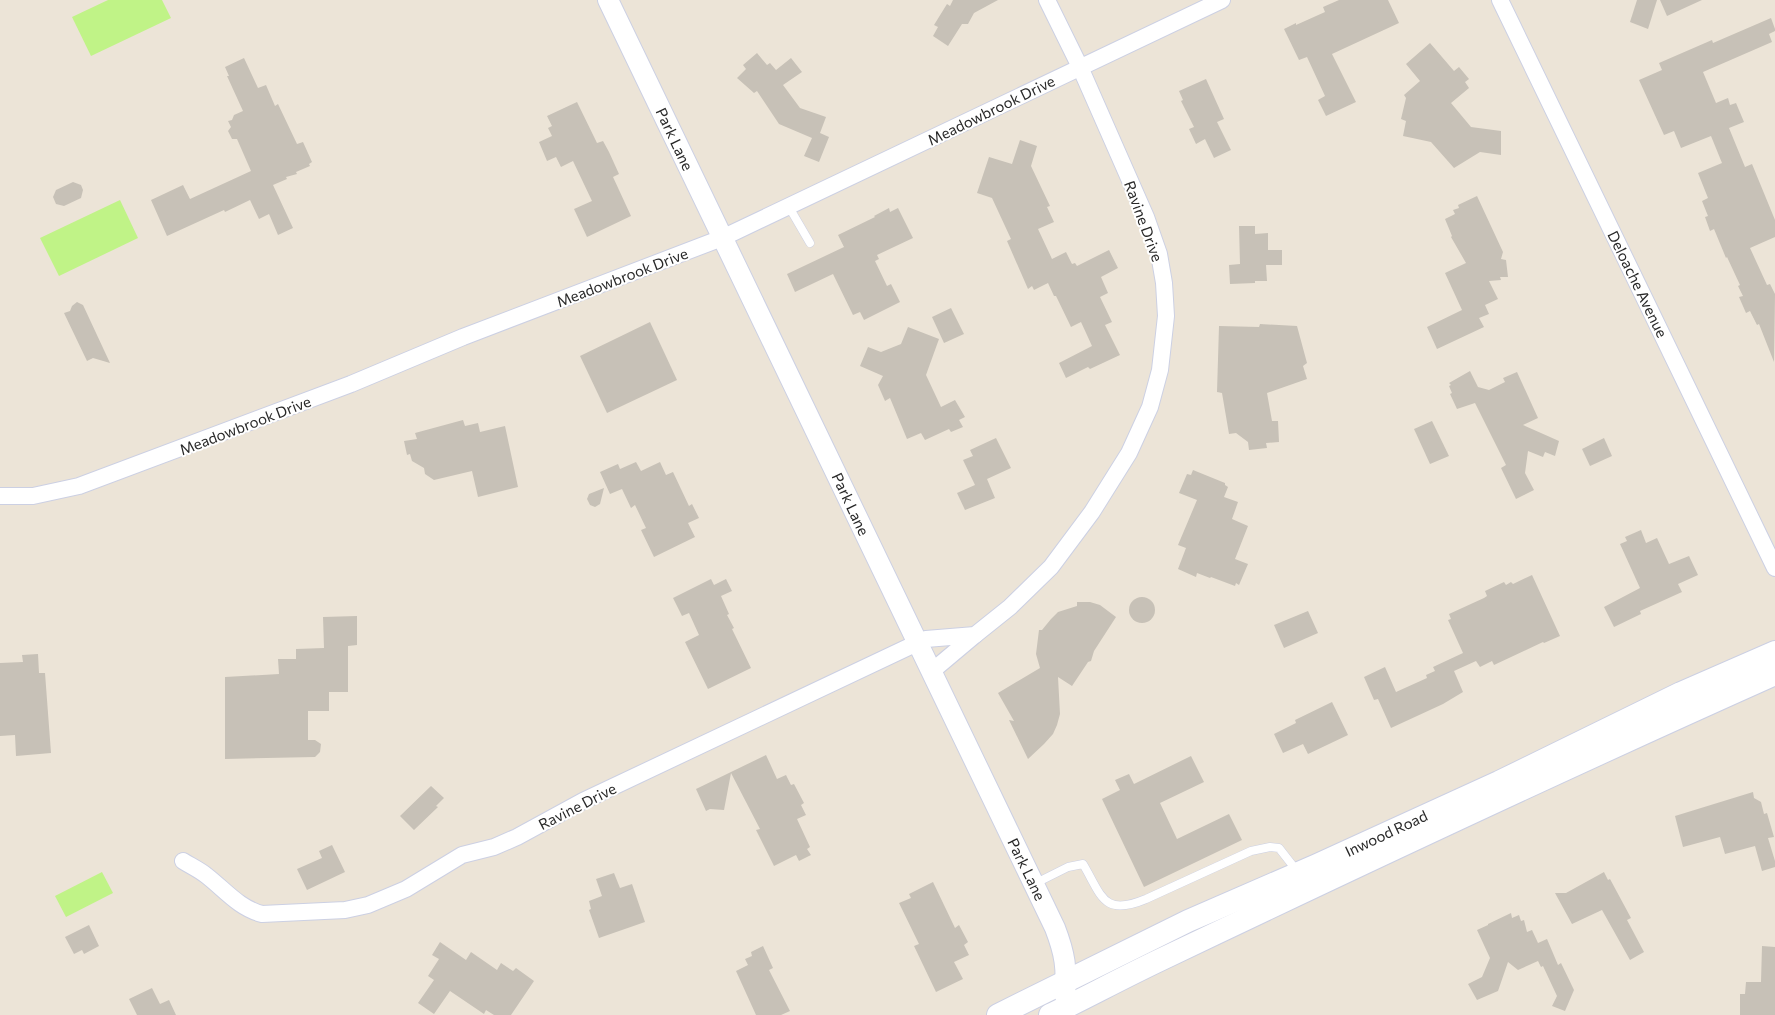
<svg xmlns="http://www.w3.org/2000/svg" width="1775" height="1015" font-family="Commissioner,sans-serif">
	<rect width="100%" height="100%" fill="#ece4d7"/>
	<!-- pitch -->
	<g fill="#c0f387">
		<polygon points="108,0 162,0 171,18 91,56 72,17"/>
		<polygon points="120,200 138,238 59,276 40,238"/>
		<polygon points="102,872 113,893 66,917 55,896"/>
	</g>
	<!-- building -->
	<g fill="#c7c1b7">
		<polygon points="953,0 998,0 974,13 968,24 962,24 948,46 933,36 938,27 934,25 947,4 950,6"/>
		<polygon points="1339,0 1388,0 1399,23 1332,54 1356,102 1326,116 1318,100 1325,96 1307,57 1299,60 1284,29 1296,23 1296,25 1325,12 1323,7"/>
		<polygon points="1637,0 1657,0 1648,29 1630,22"/>
		<polygon points="1660,0 1702,0 1667,16"/>
		<polygon points="1771,18 1775,29 1775,31 1769,34 1772,42 1703,72 1716,103 1728,98 1730,105 1736,103 1744,122 1729,128 1745,167 1752,164 1775,220 1775,237 1750,248 1767,285 1770,284 1775,294 1774,362 1759,324 1757,325 1750,311 1746,313 1739,297 1743,296 1738,286 1740,285 1727,257 1726,258 1714,229 1710,231 1705,217 1708,216 1702,201 1708,198 1698,173 1722,163 1711,136 1681,148 1674,131 1664,135 1639,80 1662,70 1659,63 1712,40 1713,43"/>
		<polygon points="1430,43 1454,71 1459,67 1469,79 1465,82 1469,88 1451,103 1471,127 1501,131 1501,155 1480,152 1454,168 1431,142 1403,136 1406,121 1401,119 1406,98 1404,95 1420,81 1406,64"/>
		<polygon points="757,53 767,65 770,63 776,70 791,58 802,72 783,85 800,108 826,117 820,133 829,137 819,162 804,156 812,138 779,124 757,91 754,93 737,78 746,69 743,65"/>
		<polygon points="244,58 258,88 266,85 275,106 278,104 297,144 303,142 312,162 309,164 310,166 296,172 297,174 286,177 287,179 273,185 293,228 278,235 269,214 259,219 250,200 225,212 224,210 167,236 151,200 183,185 190,199 251,171 237,139 232,139 228,131 231,127 228,121 232,120 234,115 243,111 227,76 229,76 225,67"/>
		<polygon points="1206,79 1224,119 1217,122 1231,150 1214,158 1205,139 1196,144 1189,129 1194,127 1181,101 1183,100 1179,91"/>
		<polygon points="577,102 597,143 603,141 609,152 619,174 613,177 631,216 587,237 574,209 592,201 573,161 561,167 556,157 547,161 539,142 552,136 548,128 552,126 547,116"/>
		<polygon points="1020,140 1037,146 1031,166 1050,206 1047,207 1054,222 1038,229 1052,259 1066,252 1072,264 1075,263 1077,266 1109,250 1118,268 1101,277 1108,293 1100,297 1112,322 1105,325 1120,355 1090,369 1088,367 1066,378 1059,363 1092,346 1081,322 1071,327 1056,296 1054,296 1048,283 1034,290 1032,286 1028,289 1007,241 1011,239 992,198 977,193 989,157 1012,164"/>
		<polygon points="73,182 81,185 83,190 81,198 64,206 56,204 53,197 56,190"/>
		<polygon points="1477,196 1503,252 1501,259 1506,260 1508,277 1500,277 1501,280 1489,281 1498,299 1485,305 1489,314 1479,318 1484,327 1437,349 1427,327 1462,310 1445,273 1466,263 1451,237 1452,236 1445,219 1455,214 1453,210 1459,208 1458,205"/>
		<polygon points="889,208 890,212 898,208 913,238 877,255 879,259 875,261 887,286 891,284 900,302 864,320 860,312 853,315 833,274 795,292 787,274 844,247 838,235 875,217 874,216"/>
		<polygon points="1239,226 1255,226 1255,234 1268,233 1268,250 1282,250 1282,265 1266,265 1267,281 1255,281 1255,283 1230,284 1229,265 1240,264"/>
		<polygon points="77,302 83,305 110,363 93,358 87,361 64,313 70,311 72,306"/>
		<polygon points="951,308 964,334 944,343 932,317"/>
		<polygon points="650,322 677,380 607,413 580,356"/>
		<polygon points="1260,324 1297,326 1307,363 1303,366 1307,379 1267,393 1272,421 1278,421 1279,442 1266,443 1267,448 1249,450 1248,442 1236,433 1229,434 1222,393 1217,392 1219,326 1259,327"/>
		<polygon points="908,327 939,339 926,375 941,407 955,400 965,417 959,420 963,427 951,432 949,429 925,440 921,433 907,439 890,398 885,401 878,385 883,376 860,366 868,347 881,352 901,344"/>
		<polygon points="1470,371 1478,387 1489,390 1505,382 1503,378 1517,372 1538,418 1523,425 1559,441 1555,456 1545,452 1543,457 1528,451 1525,473 1534,490 1516,499 1501,468 1506,465 1475,403 1457,409 1450,394 1452,393 1449,386 1451,385 1449,383"/>
		<polygon points="463,420 465,426 478,423 480,432 505,426 518,487 478,497 472,471 434,480 425,474 424,468 412,461 410,454 407,455 404,441 417,439 415,433"/>
		<polygon points="1432,421 1449,456 1430,464 1414,429"/>
		<polygon points="996,438 1011,468 987,479 995,498 965,510 957,493 975,485 963,460 973,456 970,450"/>
		<polygon points="1604,438 1612,456 1590,466 1582,449"/>
		<polygon points="636,462 641,471 660,462 666,475 673,472 689,506 692,504 699,518 688,523 695,537 654,557 641,530 646,528 635,505 631,508 622,489 610,494 600,472 618,464 620,469"/>
		<polygon points="1193,470 1225,483 1225,485 1228,487 1224,497 1238,502 1232,519 1248,526 1235,559 1248,564 1239,585 1236,583 1235,586 1211,577 1210,578 1197,573 1196,577 1178,569 1186,548 1178,545 1197,500 1179,493 1187,474 1191,475"/>
		<polygon points="604,488 600,504 595,507 590,505 587,499 589,494"/>
		<polygon points="1641,530 1646,543 1657,538 1669,564 1689,556 1698,575 1678,584 1682,592 1640,611 1641,614 1614,627 1604,607 1640,588 1620,544 1627,541 1625,537"/>
		<polygon points="1532,575 1560,636 1544,643 1543,642 1494,665 1492,661 1480,667 1476,661 1454,671 1463,692 1443,704 1391,728 1378,699 1374,700 1364,677 1385,667 1396,692 1427,678 1426,675 1435,671 1433,667 1463,653 1448,620 1451,619 1449,614 1484,598 1487,596 1485,591 1504,582 1506,585 1511,582 1513,584"/>
		<polygon points="711,579 714,585 726,579 732,591 721,596 729,614 727,615 734,628 732,629 751,668 708,689 685,642 699,635 689,613 682,616 673,598"/>
		<circle cx="1142" cy="610" r="13"/>
		<polygon points="1077,602 1090,602 1100,605 1116,617 1094,651 1091,661 1088,662 1072,686 1058,677 1060,714 1057,725 1053,734 1044,744 1028,759 1009,720 1014,721 998,693 1040,668 1036,654 1039,630 1042,630 1051,619 1058,612 1077,606"/>
		<polygon points="1308,611 1318,633 1284,648 1274,625"/>
		<polygon points="357,616 357,645 348,646 348,692 329,692 329,711 308,711 308,740 315,740 321,744 320,752 315,757 225,759 225,677 279,674 278,659 296,659 296,649 324,648 323,617"/>
		<polygon points="38,654 39,673 45,673 51,753 16,756 15,735 0,736 0,663 23,662 22,655"/>
		<polygon points="1332,702 1348,735 1308,754 1303,744 1283,753 1274,734 1296,723 1295,720"/>
		<polygon points="766,755 777,779 786,775 791,785 794,784 804,803 801,805 806,815 797,819 810,847 807,849 811,855 799,861 796,855 774,866 756,830 760,829 731,773 724,810 710,809 706,811 696,789"/>
		<polygon points="1191,756 1204,782 1160,803 1177,839 1229,814 1242,840 1144,887 1102,799 1120,790 1115,780 1129,774 1134,784"/>
		<polygon points="431,786 444,798 436,806 438,807 414,830 400,816"/>
		<polygon points="1753,792 1754,798 1761,802 1764,814 1767,813 1774,837 1768,838 1775,861 1775,867 1762,871 1755,846 1725,854 1720,837 1683,847 1675,816"/>
		<polygon points="332,845 345,872 307,890 297,869 322,858 319,851"/>
		<polygon points="1604,872 1608,880 1610,879 1631,918 1627,920 1644,952 1630,960 1602,910 1572,924 1555,893 1566,893"/>
		<polygon points="614,873 620,888 632,884 645,922 599,938 589,910 591,909 589,901 602,896 596,879"/>
		<polygon points="933,882 955,928 959,925 968,942 964,945 969,955 954,962 963,979 936,992 914,946 919,944 899,903 911,898 909,894"/>
		<polygon points="1511,913 1512,918 1519,915 1521,921 1524,920 1527,932 1532,930 1538,943 1547,939 1558,965 1561,963 1574,990 1565,1011 1552,1006 1557,996 1543,966 1541,967 1538,961 1518,970 1508,962 1498,991 1477,1000 1468,984 1482,977 1490,958 1477,930 1488,925 1488,924"/>
		<polygon points="89,925 99,946 84,954 82,950 74,954 65,937"/>
		<polygon points="440,942 466,960 471,952 497,970 501,963 513,971 516,968 534,981 511,1015 494,1015 486,1010 484,1014 450,991 434,1014 418,1003 434,980 428,976 439,959 432,955"/>
		<polygon points="763,946 773,968 769,970 790,1011 781,1015 756,1015 736,971 748,965 745,959 752,956 751,952"/>
		<polygon points="1762,946 1775,947 1775,1015 1740,1015 1740,994 1745,994 1746,982 1761,982"/>
		<polygon points="152,988 160,1004 169,1000 176,1015 137,1015 129,999"/>
	</g>
	<g fill="none" stroke-linecap="round" stroke-linejoin="round">
		<defs>
			<g id="service">
				<polyline points="789,207 810,243"/>
				<path d="M1034 884 1068 867 1083 864C1102 896 1103 917 1146 899L1251 851 1270 847 1279 848 1297 871"/>
			</g>
			<g id="minor">
				<polyline points="1500,0 1775,568"/>
				<polyline points="0,496 33,496 79,486 351,384 463,337 722,238 1222,0"/>
				<polyline points="931,672 975,635"/>
				<path d="M183 861C191 866 200 870 207 876 225 890 239 908 262 914L345 910 368 905 406 889 462 855 494 847 517 837 583 801 917 643 926 639 975 635 1010 607 1051 567 1092 512 1129 453 1150 407 1160 370 1166 316 1164 283 1159 254 1146 217 1080 67 1047 0"/>
			</g>
			<path id="tertiary" d="M608 0 1055 928C1065 954 1067 968 1065 996"/>
			<g id="secondary">
				<polyline points="998,1015 1188,921 1317,865 1499,782 1681,693 1775,652"/>
				<path d="M1050 1015C1087 997 1124 977 1162 959 1365 862 1569 766 1775 674"/>
			</g>
		</defs>
		<!-- service casing -->
		<use href="#service" stroke="#ccd0e3" stroke-width="9"/>
		<!-- minor casing -->
		<use href="#minor" stroke="#ccd0e3" stroke-width="18"/>
		<!-- tertiary casing -->
		<use href="#tertiary" stroke="#ccd0e3" stroke-width="22"/>
		<!-- secondary casing -->
		<use href="#secondary" stroke="#ccd0e3" stroke-width="24"/>
		<!-- service -->
		<use href="#service" stroke="#fff" stroke-width="8"/>
		<!-- minor -->
		<use href="#minor" stroke="#fff" stroke-width="16"/>
		<!-- tertiary -->
		<use href="#tertiary" stroke="#fff" stroke-width="20"/>
		<!-- secondary -->
		<use href="#secondary" stroke="#fff" stroke-width="22"/>
	</g>
	<g text-anchor="middle" dominant-baseline="central" stroke-width="4" stroke-linejoin="round" paint-order="stroke">
		<!-- street labels -->
		<g font-size="15" fill="#282828" stroke="#fff">
			<text transform="translate(991 110) rotate(-26)">Meadowbrook Drive</text>
			<text transform="translate(675 139) rotate(65)">Park Lane</text>
			<text transform="translate(1144 221) rotate(70)">Ravine Drive</text>
			<text transform="translate(622 277) rotate(-21)">Meadowbrook Drive</text>
			<text transform="translate(1638 284) rotate(64)">Deloache Avenue</text>
			<text transform="translate(245 425) rotate(-21)">Meadowbrook Drive</text>
			<text transform="translate(851 504) rotate(65)">Park Lane</text>
			<text transform="translate(577 806) rotate(-27)">Ravine Drive</text>
			<text transform="translate(1386 833) rotate(-25)">Inwood Road</text>
			<text transform="translate(1027 869) rotate(64)">Park Lane</text>
		</g>
	</g>
</svg>
